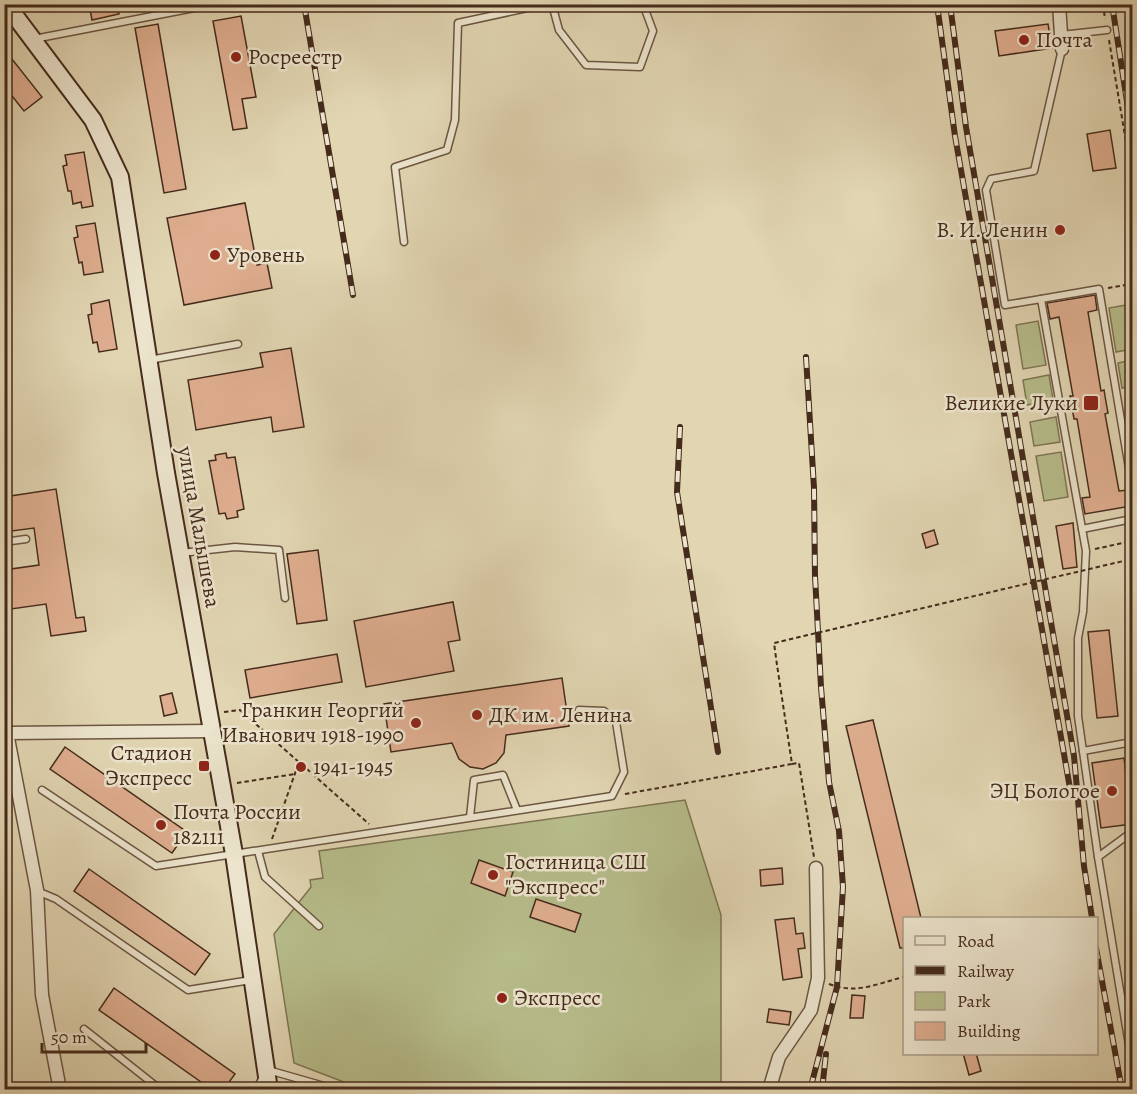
<svg xmlns="http://www.w3.org/2000/svg" width="1137" height="1094" font-family="Alegreya,serif">
	<rect width="100%" height="100%" fill="#e1d5b2"/>
	<filter id="stains"><feTurbulence type="fractalNoise" baseFrequency=".00333" numOctaves="4"/><feColorMatrix values="0 0 0 0 .2 0 0 0 0 .09 0 0 0 0 .02 0 0 0 .5 -.17"/></filter>
	<radialGradient id="worn" r=".72"><stop offset=".6" stop-color="#630" stop-opacity="0"/><stop offset="1" stop-color="#630" stop-opacity=".3"/></radialGradient>
	<!-- green -->
	<g fill="#b6bc8a" stroke="#7e7453" stroke-width="1.5">
		<polygon points="1132,304 1132,349 1116,352 1109,308"/>
		<polygon points="1038,321 1046,365 1023,369 1016,325"/>
		<polygon points="1132,360 1132,386 1122,388 1118,363"/>
		<polygon points="1049,375 1053,400 1027,405 1023,380"/>
		<polygon points="1056,417 1060,442 1034,446 1030,422"/>
		<polygon points="1061,452 1068,497 1044,501 1036,456"/>
		<polygon points="685,800 721,915 721,1089 362,1089 294,1063 274,934 311,887 310,880 323,878 319,851"/>
	</g>
	<!-- building -->
	<g fill="#dfae90" stroke="#452b1c" stroke-width="1.5">
		<polygon points="89,4 117,4 119,14 92,20"/>
		<polygon points="241,16 256,97 242,99 247,128 233,130 213,21"/>
		<polygon points="158,24 186,189 164,193 135,28"/>
		<polygon points="1048,24 1052,48 999,56 995,31"/>
		<polygon points="4,49 42,97 24,111 4,86"/>
		<polygon points="1110,130 1116,168 1093,171 1087,134"/>
		<polygon points="84,152 93,206 82,208 81,202 73,204 71,191 68,191 63,166 67,165 65,155"/>
		<polygon points="245,203 257,265 267,263 272,288 184,305 167,218"/>
		<polygon points="95,223 103,272 84,275 82,262 79,263 74,238 78,237 76,226"/>
		<polygon points="1095,295 1097,310 1088,312 1101,391 1104,390 1106,402 1108,413 1105,414 1119,491 1128,490 1131,506 1085,514 1082,498 1090,497 1077,419 1074,419 1070,396 1073,396 1059,317 1050,319 1047,303"/>
		<polygon points="109,300 117,349 99,352 97,342 93,343 88,315 92,314 91,304"/>
		<polygon points="291,348 304,427 273,432 271,417 196,430 188,380 263,367 260,353"/>
		<polygon points="226,453 227,458 235,457 244,509 237,511 238,517 227,519 225,513 219,514 209,461 216,460 215,455"/>
		<polygon points="56,489 76,618 84,617 86,631 51,636 46,604 4,610 4,570 39,565 34,528 4,532 4,497"/>
		<polygon points="1073,523 1077,567 1063,569 1056,526"/>
		<polygon points="934,530 938,544 926,548 922,534"/>
		<polygon points="318,550 327,620 297,624 287,554"/>
		<polygon points="453,602 460,640 448,642 454,671 366,687 354,621"/>
		<polygon points="1109,630 1118,716 1097,718 1088,632"/>
		<polygon points="337,654 342,682 250,698 245,670"/>
		<polygon points="562,678 569,726 506,735 504,753 496,763 483,769 470,767 459,759 452,743 391,752 384,704"/>
		<polygon points="172,693 177,713 164,716 160,696"/>
		<polygon points="873,720 921,918 904,918 904,948 900,948 846,726"/>
		<polygon points="65,747 187,832 172,853 50,769"/>
		<polygon points="1124,758 1132,824 1101,828 1092,763"/>
		<polygon points="479,860 513,872 505,896 471,883"/>
		<polygon points="782,868 783,884 761,886 760,870"/>
		<polygon points="89,869 210,954 195,975 74,891"/>
		<polygon points="536,899 581,914 575,932 530,917"/>
		<polygon points="794,918 796,934 803,933 805,948 798,949 802,977 783,980 775,920"/>
		<polygon points="114,988 235,1074 224,1089 211,1089 99,1010"/>
		<polygon points="852,995 865,996 863,1018 850,1018"/>
		<polygon points="769,1009 791,1012 789,1025 767,1022"/>
		<polygon points="963,1053 976,1053 981,1071 969,1075"/>
	</g>
	<g fill="none" stroke-linecap="round" stroke-linejoin="round">
		<defs>
			<g id="lane">
				<polyline points="552,4 559,30 586,65 640,67 653,31 643,4"/>
				<polyline points="1061,35 1107,30"/>
				<polyline points="34,39 194,8"/>
				<polyline points="1062,49 1034,171 991,179 986,190 1005,305 1041,299 1086,551 1083,612 1078,638 1078,716 1098,857 1132,1063"/>
				<polyline points="404,242 395,167 447,150 455,120 458,23 546,4"/>
				<polyline points="1041,299 1099,289 1132,486"/>
				<polyline points="149,360 238,344"/>
				<polyline points="1082,529 1132,519"/>
				<polyline points="4,542 26,539"/>
				<polyline points="181,553 235,547 279,550 285,598"/>
				<polyline points="1131,743 1132,754"/>
				<polyline points="1083,751 1132,742"/>
				<polyline points="42,790 156,866 612,796 624,772 616,722 604,711 579,710"/>
				<polyline points="470,817 474,780 503,775 517,810"/>
				<polyline points="258,851 265,877 319,926"/>
				<polyline points="1098,857 1132,832"/>
				<polyline points="37,891 56,899 188,990 251,980"/>
				<polyline points="84,1029 161,1090"/>
				<polyline points="268,1070 338,1090"/>
				<polyline points="256,1090 263,1077"/>
			</g>
			<g id="street">
				<polyline points="1059,4 1062,49"/>
				<polyline points="4,729 7,733 37,890 42,995 60,1090"/>
				<polyline points="7,733 212,731"/>
				<polyline points="769,1090 779,1057 811,1010 818,978 816,868"/>
			</g>
			<polyline id="secondary" points="6,4 93,120 120,177 166,473 234,854 269,1090"/>
		</defs>
		<!-- lane casing -->
		<use href="#lane" stroke="#6c5642" stroke-width="9"/>
		<!-- street casing -->
		<use href="#street" stroke="#6c5642" stroke-width="15"/>
		<!-- secondary casing -->
		<use href="#secondary" stroke="#452b1c" stroke-width="20"/>
		<!-- path -->
		<g stroke="#452b1c" stroke-width="2" stroke-dasharray="4.5 3" stroke-linecap="butt">
			<polyline points="1103,4 1105,19"/>
			<polyline points="1109,40 1132,178"/>
			<polyline points="1108,288 1132,284"/>
			<polyline points="1095,549 1132,541"/>
			<polyline points="224,712 240,710 369,824"/>
			<polyline points="792,764 799,763 814,857"/>
			<polyline points="237,783 295,774"/>
			<polyline points="625,794 792,764 777,665"/>
			<polyline points="272,839 299,762"/>
			<path d="M829 984C857 995 878 983 904 977"/>
		</g>
		<!-- lane -->
		<use href="#lane" stroke="#ece4cd" stroke-width="6"/>
		<!-- street -->
		<use href="#street" stroke="#ece4cd" stroke-width="12"/>
		<!-- secondary -->
		<use href="#secondary" stroke="#ece4cd" stroke-width="16"/>
		<defs>
			<g id="rail">
				<polyline points="304,4 353,295"/>
				<polyline points="937,4 955,136 1071,794"/>
				<polyline points="950,4 966,127 1074,756 1084,866 1092,918"/>
				<polyline points="1112,4 1132,134"/>
				<polyline points="806,357 814,488 815,576 821,687 829,782 839,831 843,887 837,987 810,1090"/>
				<polyline points="680,427 677,492 718,752"/>
				<polyline points="1096,948 1122,1090"/>
				<polyline points="822,1090 826,1054"/>
			</g>
		</defs>
		<!-- rail casing -->
		<use href="#rail" stroke="#452b1c" stroke-width="6"/>
		<!-- rail -->
		<use href="#rail" stroke="#ece4cd" stroke-width="4" stroke-dasharray="11" stroke-linecap="butt"/>
		<!-- path-bridge -->
		<polyline stroke="#452b1c" stroke-width="2" stroke-dasharray="4.5 3" stroke-linecap="butt" points="777,665 774,643 1132,559"/>
	</g>
	<!-- markers -->
	<g fill="#8f2418" stroke="#ece4cd" stroke-width="2">
		<circle cx="1024" cy="40" r="6"/>
		<circle cx="236" cy="57" r="6"/>
		<circle cx="1060" cy="230" r="6"/>
		<circle cx="215" cy="255" r="6"/>
		<rect x="1083" y="395" width="16" height="16" rx="3"/>
		<circle cx="477" cy="715" r="6"/>
		<circle cx="416" cy="723" r="6"/>
		<rect x="198" y="760" width="12" height="12" rx="3"/>
		<circle cx="301" cy="767" r="6"/>
		<circle cx="1112" cy="791" r="6"/>
		<circle cx="161" cy="825" r="6"/>
		<circle cx="493" cy="875" r="6"/>
		<circle cx="502" cy="998" r="6"/>
	</g>
	<g text-anchor="middle" dominant-baseline="central" stroke-width="5" stroke-linejoin="round" paint-order="stroke">
		<!-- poi labels -->
		<g font-size="22" fill="#452b1c" stroke="#ece4cd" text-anchor="start">
			<text x="1036" y="40">Почта</text>
			<text x="248" y="57">Росреестр</text>
			<text x="1048" y="230" text-anchor="end">В. И. Ленин</text>
			<text x="227" y="255">Уровень</text>
			<text x="1078" y="403" text-anchor="end">Великие Луки</text>
			<text x="404" y="710" text-anchor="end">Гранкин Георгий<tspan x="404" dy="25">Иванович 1918-1990</tspan></text>
			<text x="489" y="715">ДК им. Ленина</text>
			<text x="192" y="753" text-anchor="end">Стадион<tspan x="192" dy="25">Экспресс</tspan></text>
			<text x="313" y="767">1941-1945</text>
			<text x="1100" y="791" text-anchor="end">ЭЦ Бологое</text>
			<text x="173" y="812">Почта России<tspan x="173" dy="25">182111</tspan></text>
			<text x="505" y="862">Гостиница СШ<tspan x="505" dy="25">"Экспресс"</tspan></text>
			<text x="514" y="998">Экспресс</text>
		</g>
		<!-- street labels -->
		<g font-size="22" fill="#452b1c" stroke="#ece4cd">
			<text transform="translate(199 527) rotate(80)">улица Малышева</text>
		</g>
	</g>
	<!-- margin -->
	<rect width="1137" height="1094" fill="none" stroke="#e1d5b2" stroke-width="24"/>
	<rect x="6" y="6" width="1125" height="1082" fill="none" stroke="#452b1c" stroke-width="3"/>
	<rect x="12" y="12" width="1113" height="1070" fill="none" stroke="#452b1c" stroke-width="1.5"/>
	<!-- legend -->
	<rect x="903" y="917" width="195" height="138" fill="#ece4cd" stroke="#a99a86" stroke-width="1.5"/>
	<rect x="915" y="936" width="30" height="9" fill="#ece4cd" stroke="#a99a86" stroke-width="1.5"/>
	<text x="957" y="947" font-size="18" fill="#452b1c">Road</text>
	<rect x="915" y="966" width="30" height="9" fill="#452b1c" stroke="#a99a86" stroke-width="1.5"/>
	<text x="957" y="977" font-size="18" fill="#452b1c">Railway</text>
	<rect x="915" y="992" width="30" height="18" fill="#b6bc8a" stroke="#a99a86" stroke-width="1.5"/>
	<text x="957" y="1007" font-size="18" fill="#452b1c">Park</text>
	<rect x="915" y="1022" width="30" height="18" fill="#dfae90" stroke="#a99a86" stroke-width="1.5"/>
	<text x="957" y="1037" font-size="18" fill="#452b1c">Building</text>
	<!-- scale -->
	<path d="M42 1043v9h104v-9" fill="none" stroke="#452b1c" stroke-width="3"/>
	<text x="51" y="1043" font-size="18" fill="#452b1c" stroke="#ece4cd" stroke-width="4.5" paint-order="stroke">50 m</text>
	<rect width="100%" height="100%" filter="url(#stains)"/>
	<rect width="100%" height="100%" fill="url(#worn)"/>
</svg>
